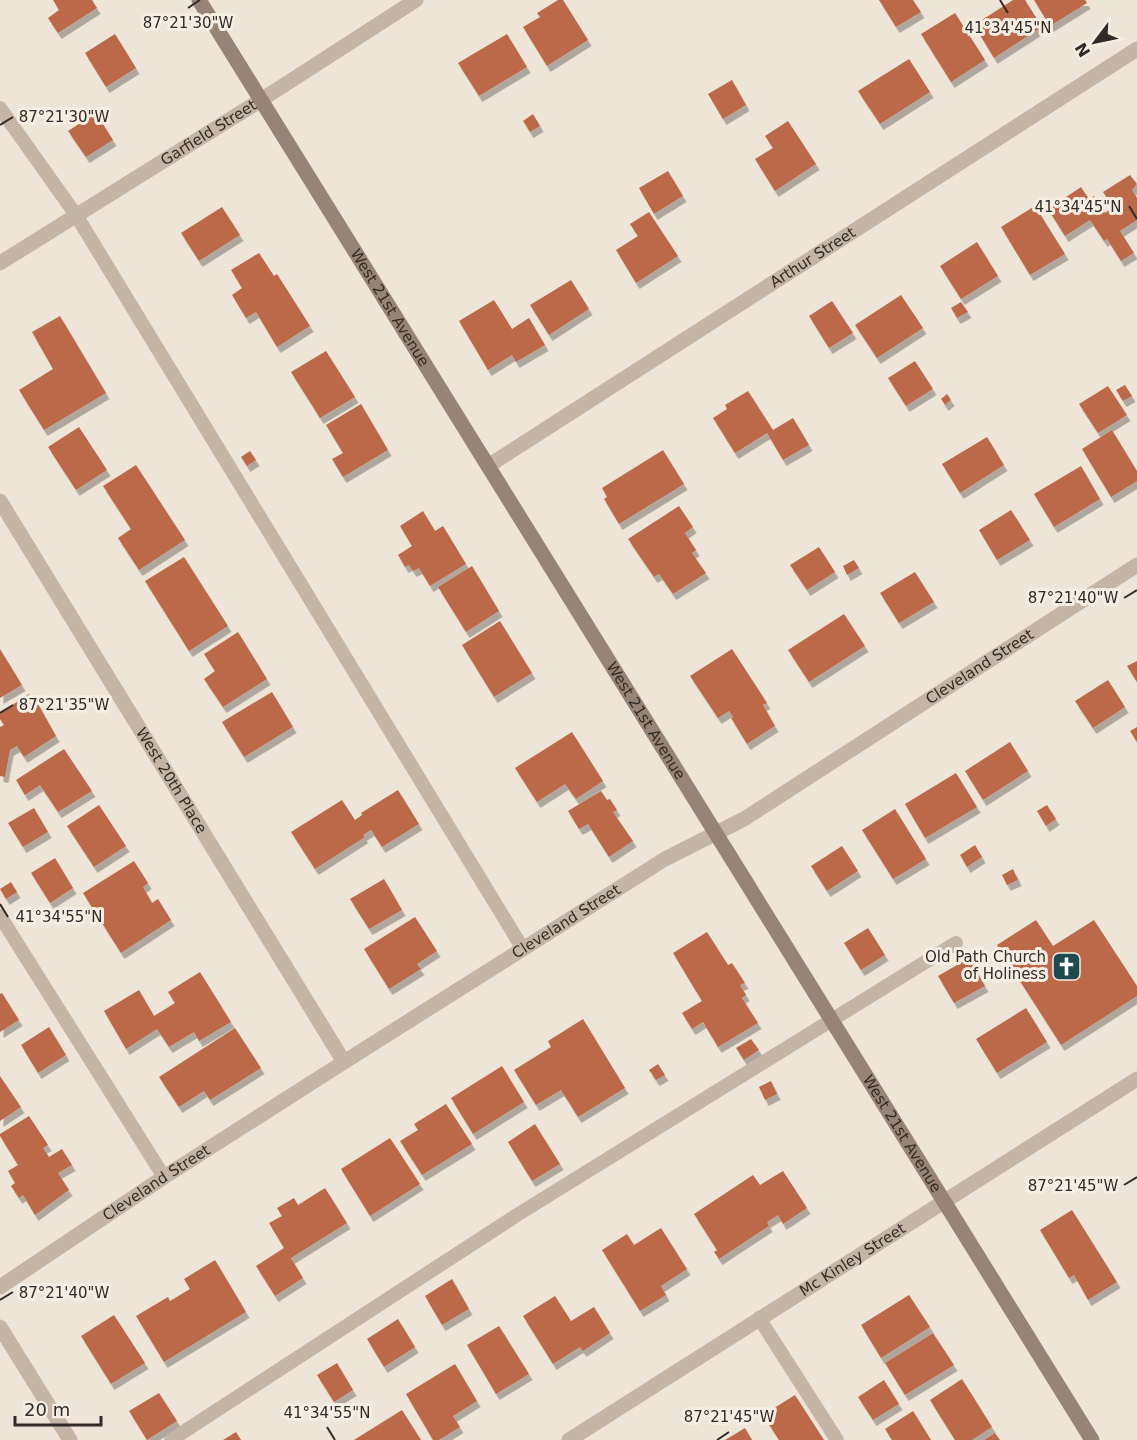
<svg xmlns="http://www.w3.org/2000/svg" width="1137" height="1440" font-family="'DejaVu Sans',sans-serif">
	<defs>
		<filter id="shadow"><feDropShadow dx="3.5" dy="6" stdDeviation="0" flood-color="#0004"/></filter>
	</defs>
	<rect width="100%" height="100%" fill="#eee4d8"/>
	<!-- building -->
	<g fill="#bc6948" filter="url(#shadow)">
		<polygon points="53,0 92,0 97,8 58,33 48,18 59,10"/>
		<polygon points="558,0 563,0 588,40 547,66 523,27 540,17 537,13"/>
		<polygon points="879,0 913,0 921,12 896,27"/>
		<polygon points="1013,0 1025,0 1042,27 994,58 974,25"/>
		<polygon points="1034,0 1085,0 1087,3 1050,26"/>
		<polygon points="955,13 985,60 951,82 921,34"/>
		<polygon points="115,34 136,68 106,87 85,53"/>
		<polygon points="507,34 527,67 479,96 458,63"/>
		<polygon points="909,59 930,92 880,124 858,91"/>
		<polygon points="732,80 746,105 723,119 708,94"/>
		<polygon points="96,113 113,140 86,157 68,131"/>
		<polygon points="533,114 540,126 530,132 523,121"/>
		<polygon points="788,121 816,164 775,191 755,159 773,148 765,136"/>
		<polygon points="668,171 683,196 654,214 639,188"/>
		<polygon points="1130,175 1137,184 1132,190 1137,198 1137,220 1120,231 1134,253 1121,261 1107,239 1104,241 1090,220 1065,236 1048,209 1081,187 1089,199 1094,196 1105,213 1113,207 1103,192"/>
		<polygon points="1035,206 1065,254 1030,275 1001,227"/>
		<polygon points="222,207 240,235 199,261 181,233"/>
		<polygon points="649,212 678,256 636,283 616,250 638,236 630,224"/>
		<polygon points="977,242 998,276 961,299 940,266"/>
		<polygon points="259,253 274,276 277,274 310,326 277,347 256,312 246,318 232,295 242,288 231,270"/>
		<polygon points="571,280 589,309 549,335 530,305"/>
		<polygon points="901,295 923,328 877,358 855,325"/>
		<polygon points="494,300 512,329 529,318 545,345 516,362 512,355 488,370 459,321"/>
		<polygon points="832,301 853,333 829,348 809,316"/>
		<polygon points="961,302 968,312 957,318 951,308"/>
		<polygon points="60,316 106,393 44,430 19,390 53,369 32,332"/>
		<polygon points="326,351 355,397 320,418 291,372"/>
		<polygon points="915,361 933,389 906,406 888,378"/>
		<polygon points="1125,385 1132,396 1123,401 1116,390"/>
		<polygon points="1108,386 1127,415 1098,433 1079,404"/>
		<polygon points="748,391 773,430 793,418 809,445 783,460 767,433 735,453 713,418 727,409 725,405"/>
		<polygon points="947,394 951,400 945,405 941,399"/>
		<polygon points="361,404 388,450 343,477 332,459 343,453 326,425"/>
		<polygon points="79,427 107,470 76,490 48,447"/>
		<polygon points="1112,430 1137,471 1137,481 1111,497 1082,449"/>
		<polygon points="987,437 1004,465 960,493 942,464"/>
		<polygon points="663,450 684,484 619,524 604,499 607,497 602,488"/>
		<polygon points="250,451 256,460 247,466 241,457"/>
		<polygon points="136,465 185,540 139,570 118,538 131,529 103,486"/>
		<polygon points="1081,466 1100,499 1054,527 1034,494"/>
		<polygon points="679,506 693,527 685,533 696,550 692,553 706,573 673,594 659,574 654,577 628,539"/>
		<polygon points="1011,510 1030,540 997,560 979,530"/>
		<polygon points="423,511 435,531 443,526 466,564 430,586 419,568 413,571 409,565 405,567 398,555 412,546 400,526"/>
		<polygon points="819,547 835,572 807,590 790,565"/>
		<polygon points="184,557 228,626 189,651 145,581"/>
		<polygon points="854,560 859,568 847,575 843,566"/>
		<polygon points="472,566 499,611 466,632 438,587"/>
		<polygon points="915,572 934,602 899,623 880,593"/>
		<polygon points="844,614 865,646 809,682 788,650"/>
		<polygon points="500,621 532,673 494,697 462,645"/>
		<polygon points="238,632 267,679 223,707 204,679 215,671 204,654"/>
		<polygon points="0,649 22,685 0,698"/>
		<polygon points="732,649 767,703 763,705 775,726 747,744 731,718 733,717 729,711 718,718 690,676"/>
		<polygon points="1137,661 1137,682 1127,666"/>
		<polygon points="1108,680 1125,707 1093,728 1075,701"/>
		<polygon points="272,692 293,727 244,757 222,722"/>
		<polygon points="29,694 32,699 34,697 56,736 24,757 17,746 10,750 5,777 0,776 0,727 4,725 0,719 0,713"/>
		<polygon points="1137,727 1137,742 1130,731"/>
		<polygon points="572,732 603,781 576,799 565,784 537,802 515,768"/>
		<polygon points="1010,742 1028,771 983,800 965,771"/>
		<polygon points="64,749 92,791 58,812 40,785 25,795 16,780"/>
		<polygon points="956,773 977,807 925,838 905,804"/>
		<polygon points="398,790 419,824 382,847 371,830 363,835 365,837 315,869 291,832 342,800 355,820 362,815 361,813"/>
		<polygon points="601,791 607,800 610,799 617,810 613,812 633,841 609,857 588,824 579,829 568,811"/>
		<polygon points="99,805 126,846 94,867 67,826"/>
		<polygon points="1047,805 1056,819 1046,826 1037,811"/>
		<polygon points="34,808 48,832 23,847 8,823"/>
		<polygon points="895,809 926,859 893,879 862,830"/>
		<polygon points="975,845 982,857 967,867 960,855"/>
		<polygon points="842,846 858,871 827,891 811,866"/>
		<polygon points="55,858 73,888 50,903 31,873"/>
		<polygon points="134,861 148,883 143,887 152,903 158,899 171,920 121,953 83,893"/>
		<polygon points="1013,869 1018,880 1007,885 1002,875"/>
		<polygon points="384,879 402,910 369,929 350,899"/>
		<polygon points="11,882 17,892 6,899 0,889"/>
		<polygon points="415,917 437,951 417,964 421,969 389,989 364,949"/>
		<polygon points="1036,920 1053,946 1094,920 1137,986 1137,996 1061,1045 997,945"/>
		<polygon points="868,928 885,955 861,970 844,943"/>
		<polygon points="707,932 728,965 732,963 745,983 740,985 746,995 742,998 758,1023 718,1047 703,1022 692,1029 682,1013 702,1001 673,953"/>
		<polygon points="969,958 985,986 954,1003 938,976"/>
		<polygon points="200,972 231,1022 199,1041 194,1032 169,1047 157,1029 126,1049 104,1011 139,990 154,1016 175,1003 168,992"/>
		<polygon points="2,993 19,1020 0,1032 0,994"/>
		<polygon points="1026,1008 1047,1042 997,1073 976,1039"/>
		<polygon points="583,1019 625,1088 578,1117 561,1090 536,1105 514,1070 551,1047 548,1041"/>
		<polygon points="49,1027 66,1055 38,1073 21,1045"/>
		<polygon points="235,1028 261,1068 210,1100 204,1091 179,1107 159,1077"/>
		<polygon points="751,1039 759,1050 744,1060 736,1048"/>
		<polygon points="658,1064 665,1075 656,1080 649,1070"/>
		<polygon points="502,1066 524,1102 473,1134 451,1098"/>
		<polygon points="0,1076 21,1107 0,1121"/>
		<polygon points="771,1081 777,1094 765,1100 759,1087"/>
		<polygon points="446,1104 472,1144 422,1175 400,1141 418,1130 414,1124"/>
		<polygon points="29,1116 48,1145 43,1148 49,1157 62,1149 72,1165 58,1173 69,1190 35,1215 23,1195 19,1198 11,1186 15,1183 8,1171 18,1165 0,1136 0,1134"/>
		<polygon points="535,1124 560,1164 532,1181 508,1142"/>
		<polygon points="390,1138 420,1184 370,1216 341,1169"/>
		<polygon points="783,1171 807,1208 783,1224 778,1215 767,1222 769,1226 719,1259 714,1252 717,1250 694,1214 753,1175 760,1185"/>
		<polygon points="325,1188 347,1223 291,1258 303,1278 275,1296 256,1266 284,1248 269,1223 282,1216 277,1208 294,1198 298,1205"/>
		<polygon points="1072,1210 1117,1282 1088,1300 1074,1275 1069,1278 1040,1230"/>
		<polygon points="661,1228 687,1269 661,1286 666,1295 640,1311 602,1250 627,1234 634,1245"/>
		<polygon points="215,1260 246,1312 164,1362 136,1316 168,1297 170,1301 190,1289 184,1279"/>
		<polygon points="452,1279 469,1309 442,1325 425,1296"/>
		<polygon points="909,1295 930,1327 881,1358 861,1325"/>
		<polygon points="555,1296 571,1321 594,1307 610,1333 583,1351 580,1347 553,1364 523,1316"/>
		<polygon points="114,1315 145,1363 111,1384 81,1336"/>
		<polygon points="398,1319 415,1347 384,1367 367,1339"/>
		<polygon points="499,1326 529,1374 496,1394 467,1345"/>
		<polygon points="933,1333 954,1365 905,1395 885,1363"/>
		<polygon points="337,1363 353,1390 334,1402 317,1375"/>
		<polygon points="455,1364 477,1401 453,1416 460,1427 439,1440 433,1440 406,1394"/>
		<polygon points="962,1379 992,1427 972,1440 955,1440 930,1400"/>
		<polygon points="884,1380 899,1404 873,1420 858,1397"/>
		<polygon points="159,1393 177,1421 147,1440 129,1411"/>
		<polygon points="795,1395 824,1440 779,1440 763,1415"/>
		<polygon points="402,1410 421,1440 354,1440"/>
		<polygon points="913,1411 931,1440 892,1440 885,1429"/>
		<polygon points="745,1428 752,1440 725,1440"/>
		<polygon points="236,1432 241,1440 223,1440"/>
		<polygon points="995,1433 1000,1440 984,1440"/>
	</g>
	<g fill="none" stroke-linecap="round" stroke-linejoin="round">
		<!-- lane -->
		<g stroke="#c5b5a5" stroke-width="14">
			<polyline points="0,108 76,215 523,949"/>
			<polyline points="0,916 164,1177"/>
			<polyline points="759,1318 837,1440"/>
			<polyline points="171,1440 517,1215 956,943"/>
		</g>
		<!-- street -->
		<g stroke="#c5b5a5" stroke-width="15">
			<path id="s1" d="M0 263 261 100 416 0"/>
			<path id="s2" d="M488 466 1137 49"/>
			<path id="s3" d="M0 501 344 1062"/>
			<path id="s4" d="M0 1287 164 1177 344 1062 665 859 744 819 1137 565"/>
			<polyline points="0,1327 70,1440"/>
			<path id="s5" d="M569 1440 1137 1079"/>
		</g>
		<!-- secondary -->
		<path stroke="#988477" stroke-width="15" id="s6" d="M199 0 1092 1440"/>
	</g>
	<!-- ticks -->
	<path fill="none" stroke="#312a26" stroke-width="2" d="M1000 0 1008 13M188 8 200 0M0 125 13 117M1129 206 1137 219M1124 598 1137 590M0 713 13 705M0 904 8 917M1124 1185 1137 1177M0 1300 13 1292M327 1427 335 1440M717 1440 729 1432"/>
	<!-- icons -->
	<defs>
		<symbol id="church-square" viewBox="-11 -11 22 22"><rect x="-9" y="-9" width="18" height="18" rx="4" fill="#1f4a4f" stroke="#f7eee3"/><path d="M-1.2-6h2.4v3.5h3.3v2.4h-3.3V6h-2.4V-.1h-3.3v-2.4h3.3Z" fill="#fff"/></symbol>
	</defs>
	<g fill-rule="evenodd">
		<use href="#church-square" x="1050" y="950" width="33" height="33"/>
	</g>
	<g text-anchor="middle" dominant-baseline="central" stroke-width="6" stroke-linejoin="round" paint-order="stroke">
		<!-- street labels -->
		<g font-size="15" fill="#312a26" stroke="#f7eee3">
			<text stroke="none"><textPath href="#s1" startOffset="246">Garfield Street</textPath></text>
			<text stroke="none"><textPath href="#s2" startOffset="386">Arthur Street</textPath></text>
			<text stroke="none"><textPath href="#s6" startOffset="362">West 21st Avenue</textPath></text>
			<text stroke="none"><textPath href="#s4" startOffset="1160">Cleveland Street</textPath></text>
			<text stroke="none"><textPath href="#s6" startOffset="848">West 21st Avenue</textPath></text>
			<text stroke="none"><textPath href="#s3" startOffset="328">West 20th Place</textPath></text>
			<text stroke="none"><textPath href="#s4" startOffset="674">Cleveland Street</textPath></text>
			<text stroke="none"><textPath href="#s6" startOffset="1334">West 21st Avenue</textPath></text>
			<text stroke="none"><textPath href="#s4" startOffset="188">Cleveland Street</textPath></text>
			<text stroke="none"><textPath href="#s5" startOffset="336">Mc Kinley Street</textPath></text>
		</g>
		<!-- poi labels -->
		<g font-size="15" fill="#312a26" stroke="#f7eee3" text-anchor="end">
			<text x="1046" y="957">Old Path Church<tspan x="1046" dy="17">of Holiness</tspan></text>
		</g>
	</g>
	<g font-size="15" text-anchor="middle" fill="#312a26" stroke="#f7eee3" stroke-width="6" stroke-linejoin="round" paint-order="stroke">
		<text x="188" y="28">87°21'30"W</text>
		<text x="1008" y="33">41°34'45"N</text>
		<text x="64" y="122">87°21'30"W</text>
		<text x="1078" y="212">41°34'45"N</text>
		<text x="1073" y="603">87°21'40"W</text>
		<text x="64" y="710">87°21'35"W</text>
		<text x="59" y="922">41°34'55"N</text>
		<text x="1073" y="1191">87°21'45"W</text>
		<text x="64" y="1298">87°21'40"W</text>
		<text x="327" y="1418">41°34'55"N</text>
		<text x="729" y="1422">87°21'45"W</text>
	</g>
	<!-- north arrow -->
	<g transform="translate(1095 42) rotate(238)" stroke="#f7eee3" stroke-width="4.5" paint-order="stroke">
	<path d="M0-4.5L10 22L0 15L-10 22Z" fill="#312a26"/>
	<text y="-9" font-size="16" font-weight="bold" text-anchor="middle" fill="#312a26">N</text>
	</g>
	<!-- scale -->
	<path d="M15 1416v9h86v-9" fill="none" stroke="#312a26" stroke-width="3"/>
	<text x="24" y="1416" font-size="18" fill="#312a26" stroke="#f7eee3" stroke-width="4.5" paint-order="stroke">20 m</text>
</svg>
